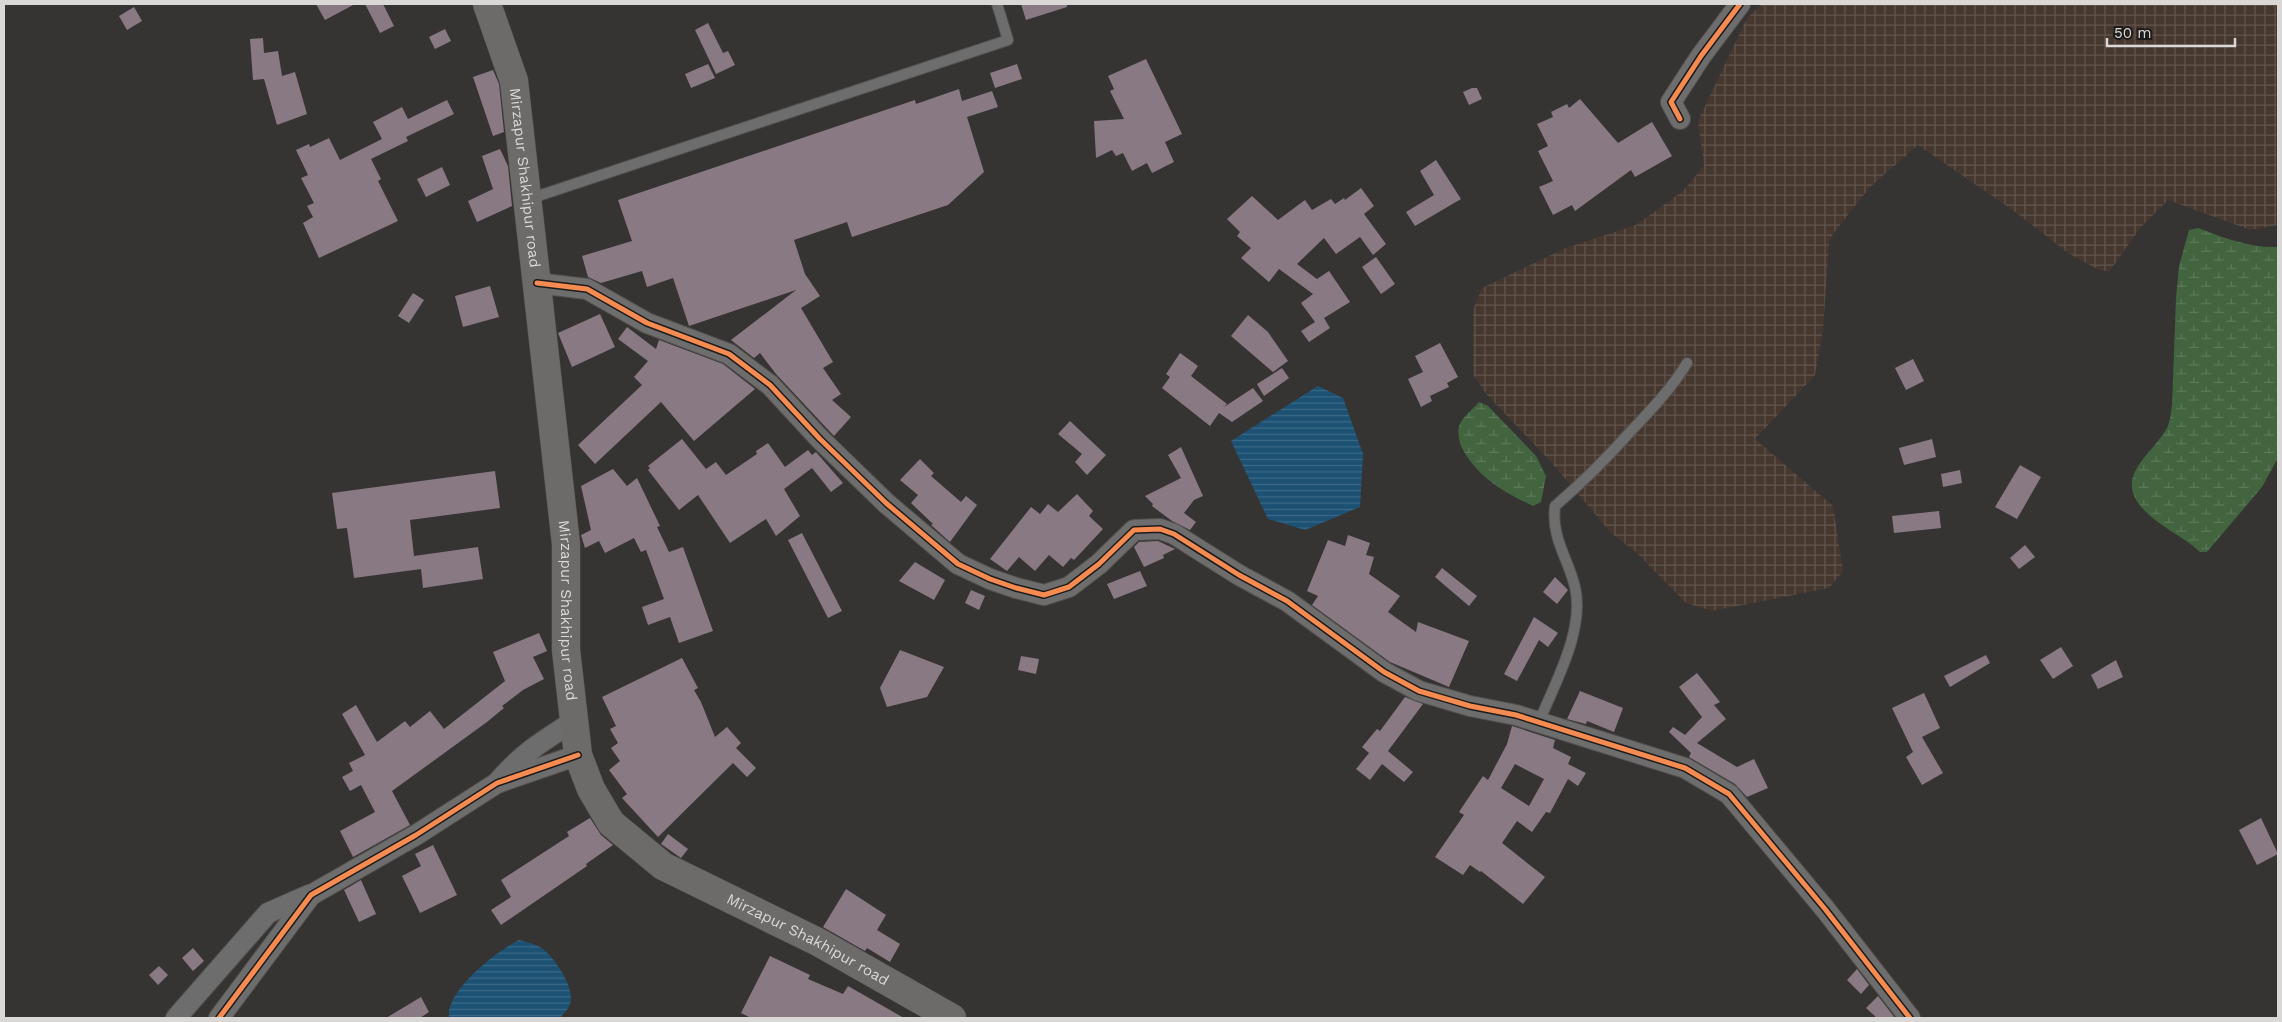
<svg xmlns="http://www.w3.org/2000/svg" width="2282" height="1022" font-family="'Work Sans',sans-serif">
	<defs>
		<pattern id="industrial-grid" width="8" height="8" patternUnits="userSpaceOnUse" patternTransform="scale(1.25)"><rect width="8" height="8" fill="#46382e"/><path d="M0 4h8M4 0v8" fill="none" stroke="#60544c"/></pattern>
		<pattern id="wetland-marsh" width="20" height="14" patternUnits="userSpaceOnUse" patternTransform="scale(1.25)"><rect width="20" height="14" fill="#42643f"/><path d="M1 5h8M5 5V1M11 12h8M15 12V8" fill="none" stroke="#5d795a"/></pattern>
		<pattern id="water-rules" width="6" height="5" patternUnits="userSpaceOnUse" patternTransform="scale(1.25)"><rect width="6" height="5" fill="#1c5173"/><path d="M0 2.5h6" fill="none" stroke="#3c6986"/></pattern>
	</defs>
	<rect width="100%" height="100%" fill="#363433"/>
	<!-- industrial -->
	<polygon fill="url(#industrial-grid)" points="1762,4 2278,4 2278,225 2250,230 2168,200 2141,227 2109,272 2095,268 2068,253 2014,211 1918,145 1869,188 1833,234 1829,244 1823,330 1815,375 1755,439 1833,506 1843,571 1829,588 1712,611 1686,603 1637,553 1611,533 1551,462 1487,395 1473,374 1473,310 1482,288 1566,248 1636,225 1683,191 1704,166 1698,121 1747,18"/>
	<!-- wetland -->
	<g fill="url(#wetland-marsh)">
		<path d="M2198 228C2224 238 2250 248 2278 247V458L2262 487 2207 552H2200C2183 536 2160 527 2144 510 2112 477 2151 456 2167 428 2170 422 2171 412 2172 405L2176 298 2179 266 2189 230Z"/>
		<path d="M1479 402 1488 406 1536 456 1546 476 1541 502 1533 506C1504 492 1478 478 1462 448 1459 441 1456 429 1461 422 1465 415 1474 408 1479 402Z"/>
	</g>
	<!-- water -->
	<g fill="url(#water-rules)">
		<polygon points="1318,386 1343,398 1363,454 1360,507 1305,530 1268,519 1231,441"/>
		<path d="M519 940C525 942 532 943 538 946 552 953 571 982 571 998 571 1007 565 1012 560 1018H449C445 991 497 951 519 940Z"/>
	</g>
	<!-- building -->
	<g fill="#887982" fill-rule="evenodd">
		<polygon points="316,4 355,4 325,20"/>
		<polygon points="365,4 383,4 394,26 380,33"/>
		<polygon points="1021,4 1067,4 1067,7 1026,20"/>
		<polygon points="134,7 142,21 127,30 119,16"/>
		<polygon points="708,23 723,53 728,51 735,65 716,74 695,30"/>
		<polygon points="445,29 451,41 435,49 429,37"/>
		<polygon points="263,38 264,53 278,51 282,76 295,72 307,114 277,125 264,79 253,80 250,39"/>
		<polygon points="1146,59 1182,134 1165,142 1174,162 1152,173 1147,163 1132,171 1123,153 1116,156 1112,150 1096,158 1094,121 1124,119 1110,91 1114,89 1108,76"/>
		<polygon points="708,64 715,78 691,88 685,74"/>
		<polygon points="1017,64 1022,79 995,88 990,73"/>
		<polygon points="493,70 499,84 504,132 493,136 473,77"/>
		<polygon points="1472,88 1477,88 1482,99 1469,105 1463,92"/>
		<polygon points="959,89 962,101 992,91 998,107 967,117 984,172 948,205 852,237 847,222 794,240 805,274 820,296 801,308 833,362 823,368 841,394 832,400 851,417 834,436 776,374 760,353 754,358 731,340 796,290 689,326 673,278 647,287 642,271 601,283 588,277 582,256 632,241 618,200 915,100 916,104"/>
		<polygon points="1580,99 1618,143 1652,122 1672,156 1635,177 1631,170 1575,211 1572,205 1553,215 1539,187 1553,181 1538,151 1548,146 1537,124 1553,117 1551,112 1567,104 1569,108"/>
		<polygon points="447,100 454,114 406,137 408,141 371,159 381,179 378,181 398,221 319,258 303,223 313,217 307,206 314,203 301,178 308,175 296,150 309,144 310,147 329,138 340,160 382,139 373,122 402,107 408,119"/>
		<polygon points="500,149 508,166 512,206 477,222 468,201 493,189 482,156"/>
		<polygon points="1436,160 1461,199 1415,226 1406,212 1434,195 1420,171"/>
		<polygon points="442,167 450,185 426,197 417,179"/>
		<polygon points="1361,188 1374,206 1364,214 1386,244 1373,255 1360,237 1336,254 1324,238 1297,264 1317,279 1329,271 1350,302 1324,318 1330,328 1309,342 1301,331 1315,322 1301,303 1313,294 1279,269 1269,282 1241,258 1251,248 1237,236 1240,232 1227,219 1252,196 1278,220 1305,200 1312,210 1331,199 1335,204 1344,198 1345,200"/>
		<polygon points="1376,257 1395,284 1381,294 1362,267"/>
		<polygon points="490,286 499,317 463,327 455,296"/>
		<polygon points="413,293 424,300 409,323 398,316"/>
		<polygon points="600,314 615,347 572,367 558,333"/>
		<polygon points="1248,315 1268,332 1288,361 1273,372 1231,336"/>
		<polygon points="627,327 656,349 659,340 723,364 755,389 694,441 661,402 595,464 578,445 642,385 634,377 648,361 618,339"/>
		<polygon points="1440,343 1458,377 1447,383 1449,387 1430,396 1432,401 1421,407 1408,379 1423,372 1415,356"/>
		<polygon points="1180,353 1198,366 1191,376 1227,404 1224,407 1253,388 1263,401 1232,422 1219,413 1210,426 1162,388 1170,377 1166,374"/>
		<polygon points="1913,359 1924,381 1906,390 1895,368"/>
		<polygon points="1282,368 1289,378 1264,396 1257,384"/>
		<polygon points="1070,421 1106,455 1087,475 1075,462 1082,454 1058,434"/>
		<polygon points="682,439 706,469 716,462 726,475 757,454 756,451 768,443 785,467 808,450 812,455 816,452 843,483 831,492 812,468 784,489 800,516 776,536 766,519 730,543 698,495 679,510 648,470 650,468 648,466"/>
		<polygon points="1932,439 1936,457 1904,465 1899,448"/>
		<polygon points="1181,447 1203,496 1194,500 1184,513 1196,522 1190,530 1172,521 1152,506 1153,504 1145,496 1181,478 1168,455"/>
		<polygon points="920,459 934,473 931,476 961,502 966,496 977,505 950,542 931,525 933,524 911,503 918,495 900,480"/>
		<polygon points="2020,465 2041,477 2017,519 1995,507"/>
		<polygon points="613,469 627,486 637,478 660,526 657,527 669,552 683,547 713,631 679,643 670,617 648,625 642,607 664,599 646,550 641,552 634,538 605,553 599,541 585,548 581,535 591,530 581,486"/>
		<polygon points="1960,470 1962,483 1943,487 1941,474"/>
		<polygon points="495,471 500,508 410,520 414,556 478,547 483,579 423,588 421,569 354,578 347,528 337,529 332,493"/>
		<polygon points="1077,494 1093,511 1089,516 1103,529 1074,560 1071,558 1063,567 1049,555 1035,571 1019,557 1007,571 990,559 1031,507 1040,514 1048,504 1058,512"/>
		<polygon points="1939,511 1941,528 1894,533 1892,516"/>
		<polygon points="802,533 842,611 828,618 788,540"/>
		<polygon points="1348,535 1370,543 1366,555 1374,557 1369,574 1400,596 1388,612 1416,632 1418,622 1469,641 1449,687 1390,662 1312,605 1318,596 1307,591 1328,540 1345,546"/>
		<polygon points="1158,541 1175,549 1163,555 1164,558 1144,567 1134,547 1139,542"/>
		<polygon points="2025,545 2035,557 2019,569 2010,558"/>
		<polygon points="915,562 945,580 934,600 899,581"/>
		<polygon points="1442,568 1477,596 1469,606 1435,577"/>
		<polygon points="1140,571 1147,586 1114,599 1107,584"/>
		<polygon points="1555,577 1568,590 1557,604 1543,592"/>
		<polygon points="971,590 985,596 979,610 965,603"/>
		<polygon points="1534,617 1558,633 1548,647 1539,640 1517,681 1504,674"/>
		<polygon points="539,633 547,651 533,657 544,679 523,690 502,706 504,708 487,722 392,791 410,825 353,857 340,831 375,812 361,785 350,791 342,777 353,771 349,763 365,755 342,714 356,705 377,742 405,721 410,727 430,711 444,729 505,681 493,652"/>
		<polygon points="2061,647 2073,666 2053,679 2040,660"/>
		<polygon points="900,650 944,667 927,697 887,707 880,688"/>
		<polygon points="1986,655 1990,663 1950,687 1944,676"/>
		<polygon points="1021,656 1039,659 1036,674 1018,670"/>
		<polygon points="682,658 698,688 694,690 701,702 715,737 727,727 741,743 736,748 756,768 747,777 733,763 658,837 622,798 627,794 609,770 620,761 611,748 618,743 610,729 616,726 602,697"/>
		<polygon points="2116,660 2123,677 2098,689 2091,675"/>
		<polygon points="1697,673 1720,702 1714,705 1726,719 1697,743 1737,767 1754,759 1768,788 1747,797 1735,784 1689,757 1691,753 1669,732 1673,727 1685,735 1702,717 1679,687"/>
		<polygon points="1580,691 1623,708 1614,732 1587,721 1586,724 1567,719"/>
		<polygon points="1924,693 1940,728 1922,737 1943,773 1922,785 1906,757 1913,752 1892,708"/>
		<polygon points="1405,697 1423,704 1388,751 1413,772 1404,782 1382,764 1370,780 1356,769 1369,753 1362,747 1377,729 1380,731"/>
		<path d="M1512 726 1555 740 1553 748 1571 757 1568 764 1586 773 1578 786 1568 779 1550 813 1546 812 1532 832 1517 821 1502 843 1545 877 1523 904 1481 871 1480 872 1470 865 1463 875 1435 857 1464 815 1459 812 1483 776 1488 780 1507 744ZM1515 764 1544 779 1529 806 1501 788Z"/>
		<polygon points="590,818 601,835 613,845 586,864 587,866 501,925 491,910 511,897 501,880 569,836 567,832"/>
		<polygon points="2261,818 2278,854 2257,865 2239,830"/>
		<polygon points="668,834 688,849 681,858 661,844"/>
		<polygon points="433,845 457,895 420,913 402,876 421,866 415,854"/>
		<polygon points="361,880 376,914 359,922 344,890"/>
		<polygon points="846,889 886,915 877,930 900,944 890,962 867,948 865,951 823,927"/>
		<polygon points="193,948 204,961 193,971 182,958"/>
		<polygon points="770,956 810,975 808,979 843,994 848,986 904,1018 751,1018 741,1013"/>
		<polygon points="159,966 168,975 158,985 149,975"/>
		<polygon points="1857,969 1869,985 1861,994 1847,980"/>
		<polygon points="1878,996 1895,1018 1877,1018 1866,1008"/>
		<polygon points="421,997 429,1012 420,1018 386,1018"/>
	</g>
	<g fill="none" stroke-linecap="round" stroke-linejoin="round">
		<defs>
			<g id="service">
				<polyline points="529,199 1008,40 997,4"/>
				<path d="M1539 722C1555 683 1585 630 1575 587 1568 558 1551 538 1555 506 1582 483 1607 458 1631 431 1651 410 1672 388 1687 363"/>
			</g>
			<g id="minor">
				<polyline points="1680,119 1671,102 1701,56 1740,4"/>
				<polyline points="537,283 587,289 647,323 729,354 770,385 820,439 886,503 958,564 990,579 1016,588 1044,595 1069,587 1099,564 1134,530 1160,529 1174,534 1239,575 1287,601 1384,672 1419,691 1470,706 1516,715 1685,768 1729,794 1825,909 1910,1018"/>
				<path d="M497 783C520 755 544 740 574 721"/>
				<polyline points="176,1018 268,913 309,895"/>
				<polyline points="219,1018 311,895 416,835 497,783 578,755"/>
			</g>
			<g id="secondary">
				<path id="s1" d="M487 4 514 81 566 544V650L578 755 591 789 611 823 663 866 818 942 952 1018"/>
			</g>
		</defs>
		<!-- service casing -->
		<use href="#service" stroke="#535150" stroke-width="12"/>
		<!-- minor casing -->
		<use href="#minor" stroke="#535150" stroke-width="22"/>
		<!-- secondary casing -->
		<use href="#secondary" stroke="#535150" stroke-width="29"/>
		<!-- service -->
		<use href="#service" stroke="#6e6d6d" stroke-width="10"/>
		<!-- minor -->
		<use href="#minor" stroke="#6e6d6d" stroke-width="20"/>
		<!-- secondary -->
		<use href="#secondary" stroke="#6d6b69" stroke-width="28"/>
		<defs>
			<g id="cycleway">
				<polyline points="1680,119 1671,102 1701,56 1740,4"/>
				<polyline points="537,283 587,289 647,323 729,354 770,385 820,439 886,503 958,564 990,579 1016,588 1044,595 1069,587 1099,564 1134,530 1160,529 1174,534 1239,575 1287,601 1384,672 1419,691 1470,706 1516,715 1685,768 1729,794 1825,909 1910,1018"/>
				<polyline points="219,1018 311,895 416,835 497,783 578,755"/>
			</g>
		</defs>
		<!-- cycleway casing -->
		<use href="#cycleway" stroke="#1d1c1b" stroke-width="8"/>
		<!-- cycleway -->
		<use href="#cycleway" stroke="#f68b52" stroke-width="5"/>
	</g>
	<g text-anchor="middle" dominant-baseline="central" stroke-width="5" stroke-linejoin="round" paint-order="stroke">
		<!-- street labels -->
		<g font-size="15" fill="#dad8d7" stroke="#1d1c1b">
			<text stroke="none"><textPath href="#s1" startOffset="179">Mirzapur Shakhipur road</textPath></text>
			<text stroke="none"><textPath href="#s1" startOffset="614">Mirzapur Shakhipur road</textPath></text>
			<text stroke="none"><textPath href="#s1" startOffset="1065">Mirzapur Shakhipur road</textPath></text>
		</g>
	</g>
	<!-- border -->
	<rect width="2282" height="1022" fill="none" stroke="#dad8d7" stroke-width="10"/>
	<!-- scale -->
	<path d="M2107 38v8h128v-8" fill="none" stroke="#dad8d7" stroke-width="2.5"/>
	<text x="2114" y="38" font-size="15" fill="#dad8d7" stroke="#1d1c1b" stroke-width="4" paint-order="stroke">50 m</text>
</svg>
